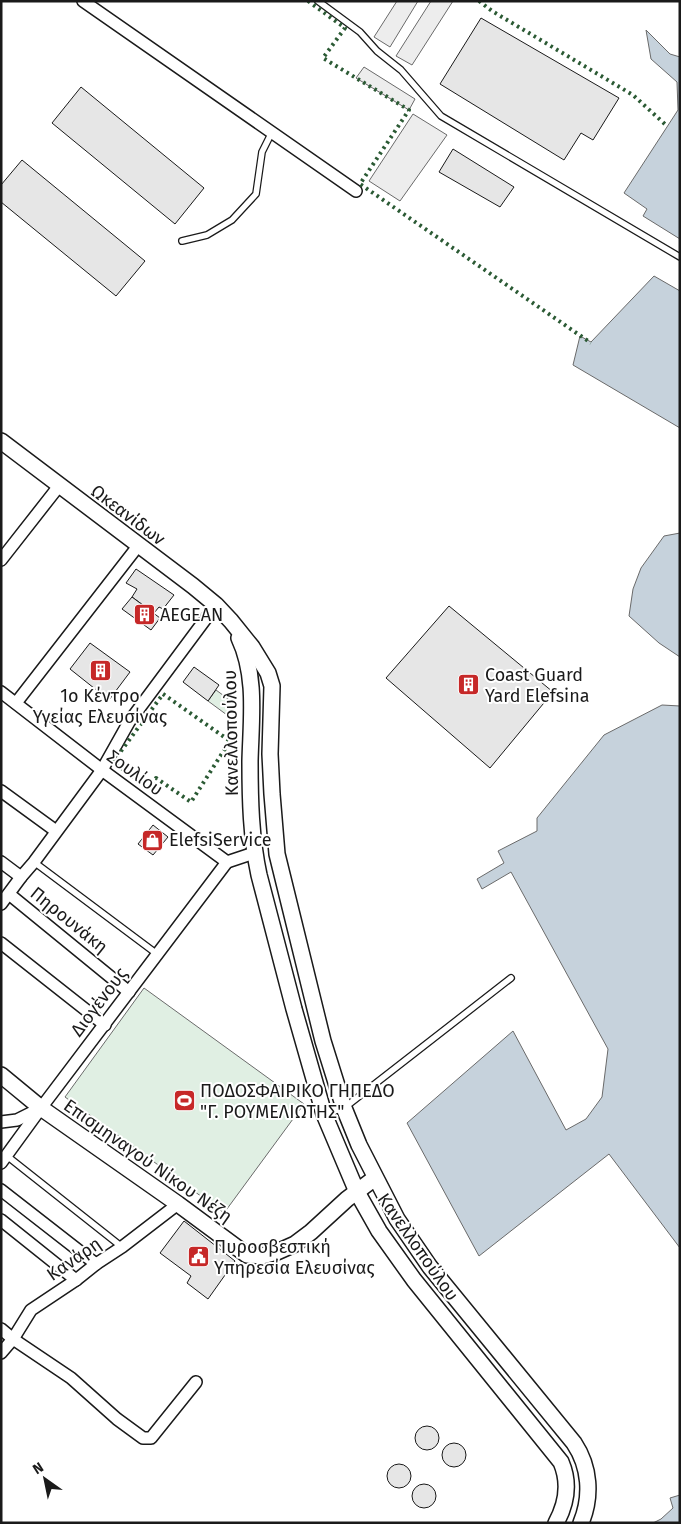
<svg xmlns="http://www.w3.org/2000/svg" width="681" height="1524" font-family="'Fira Sans',sans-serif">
	<rect width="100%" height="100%" fill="#fff"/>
	<!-- green -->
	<g fill="#e0efe3" stroke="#6a6a6a">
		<polygon points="216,690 235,704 227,715 208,701"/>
		<polygon points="144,988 304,1104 224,1213 65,1097"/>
	</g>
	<!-- parking -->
	<g fill="#ededed" stroke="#6a6a6a">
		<polygon points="397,1 418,1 390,47 374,37"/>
		<polygon points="431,1 453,1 412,65 396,56"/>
		<polygon points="364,67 415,99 409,110 356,78"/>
		<polygon points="413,114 447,135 400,201 369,181"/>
	</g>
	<!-- water -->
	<g fill="#c6d2dc" stroke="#6a6a6a">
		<polygon points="646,30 670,54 680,57 680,239 643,216 647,209 624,193 678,110 677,82 651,59"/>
		<polygon points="654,276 680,291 680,428 573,365 580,336 591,342"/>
		<polygon points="680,533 680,657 659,643 629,616 633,589 641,568 664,536"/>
		<polygon points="662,705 680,706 680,1248 609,1154 479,1256 407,1123 513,1031 566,1130 586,1119 602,1097 608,1049 511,872 482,889 477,879 504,863 498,851 537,831 537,818 604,735"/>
		<polygon points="680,1495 680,1523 653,1523 661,1519 673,1508 670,1498"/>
	</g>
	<!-- building -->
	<g fill="#e6e6e6" stroke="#1a1a1a">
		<polygon points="481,18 619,98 593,140 581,133 564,160 440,84"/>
		<polygon points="81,87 204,188 175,224 52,123"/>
		<polygon points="453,149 514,187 500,207 439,172"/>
		<polygon points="22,160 145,261 116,296 1,202 1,185"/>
		<polygon points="136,569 174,595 163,609 159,607 154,613 132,597 137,589 126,583"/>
		<polygon points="132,597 160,618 151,630 122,609"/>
		<polygon points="449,606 553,692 490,768 386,678"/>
		<polygon points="90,643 130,672 109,700 70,669"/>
		<polygon points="194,667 219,685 208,701 183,682"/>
		<polygon points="153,825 168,837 153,855 138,844"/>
		<polygon points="184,1221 235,1261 208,1299 187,1283 191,1276 160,1253"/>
		<circle cx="427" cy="1438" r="12"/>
		<circle cx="454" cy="1455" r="12"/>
		<circle cx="399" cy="1476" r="12"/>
		<circle cx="424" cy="1496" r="12"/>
	</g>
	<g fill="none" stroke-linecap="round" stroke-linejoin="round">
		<defs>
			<g id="lane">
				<polyline points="318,1 360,32 377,51 401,70 441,116 680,257"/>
				<polyline points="182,241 207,235 232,220 256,194 262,152 272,132"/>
				<polyline points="34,862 157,954"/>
				<polyline points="324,1114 344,1108 511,978"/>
				<polyline points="7,1156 122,1247"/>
			</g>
			<g id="street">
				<polyline points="83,1 356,191"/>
				<polyline points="1,560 59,486"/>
				<polyline points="1,692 102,770 227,862 254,853"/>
				<polyline points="16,703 138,546"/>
				<polyline points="1,791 56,831"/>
				<polyline points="1,862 21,877"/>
				<polyline points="9,894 129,992"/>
				<polyline points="1,904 21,877 34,862 102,770 129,722 216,605"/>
				<polyline points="1,943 105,1025"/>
				<polyline points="1,1122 17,1120 39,1109"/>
				<polyline points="1,1163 41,1108 227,862"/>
				<polyline points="1,1190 96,1264"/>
				<polyline points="1,1220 76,1280"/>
				<polyline points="1,1329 13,1339 71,1378 117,1419 143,1438 151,1438 196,1382"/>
				<polyline points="1,1353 13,1339 31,1310 76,1280 96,1264 122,1247 178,1204"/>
			</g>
			<g id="secondary">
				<path d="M1 441 193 586 216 605 231 621 252 647 268 673 272 686 270 754 272 794 277 854 323 1041 344 1108 359 1145 397 1219 430 1267 574 1443C590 1467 592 1496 581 1523"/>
				<path d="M239 638C257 676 251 720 250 761 250 800 251 838 259 875L294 1009 324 1114 357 1192 379 1231 414 1280 561 1462C570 1483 567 1503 556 1523"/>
				<polyline points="1,1075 41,1108 178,1204 247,1255 262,1256 277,1252 295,1244 311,1232 347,1199 375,1178"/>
			</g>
		</defs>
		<!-- lane casing -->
		<use href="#lane" stroke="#1a1a1a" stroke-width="8"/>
		<!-- street casing -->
		<use href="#street" stroke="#1a1a1a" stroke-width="14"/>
		<!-- secondary casing -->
		<use href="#secondary" stroke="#1a1a1a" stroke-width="18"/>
		<!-- lane -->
		<use href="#lane" stroke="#fff" stroke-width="5.5"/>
		<!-- street -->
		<use href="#street" stroke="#fff" stroke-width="11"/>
		<!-- secondary -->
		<use href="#secondary" stroke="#fff" stroke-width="15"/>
		<!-- hedge -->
		<g stroke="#2b5a34" stroke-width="4" stroke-dasharray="2.5 4" stroke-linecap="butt">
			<polyline points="308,1 345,28 323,58 409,110 360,184 591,343"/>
			<polyline points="479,1 492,11 633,95 667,126"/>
			<polygon points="163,694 230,741 191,802 156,778 149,788 113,762"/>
		</g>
	</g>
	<!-- icons -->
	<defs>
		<symbol id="building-square" viewBox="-11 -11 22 22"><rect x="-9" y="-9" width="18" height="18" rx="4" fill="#c62828" stroke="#fff"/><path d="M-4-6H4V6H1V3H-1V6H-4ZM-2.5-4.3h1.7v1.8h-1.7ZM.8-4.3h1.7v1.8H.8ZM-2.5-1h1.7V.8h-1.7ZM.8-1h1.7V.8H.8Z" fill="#fff"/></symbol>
		<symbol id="shop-square" viewBox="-11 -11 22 22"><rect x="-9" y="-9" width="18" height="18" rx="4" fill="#c62828" stroke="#fff"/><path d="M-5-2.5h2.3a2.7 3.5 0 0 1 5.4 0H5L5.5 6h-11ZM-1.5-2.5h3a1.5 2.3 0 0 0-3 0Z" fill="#fff"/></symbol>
		<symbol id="stadium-square" viewBox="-11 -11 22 22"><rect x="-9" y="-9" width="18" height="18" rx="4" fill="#c62828" stroke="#fff"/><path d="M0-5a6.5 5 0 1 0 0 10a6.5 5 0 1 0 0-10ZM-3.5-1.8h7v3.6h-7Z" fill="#fff"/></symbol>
		<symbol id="civic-square" viewBox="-11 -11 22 22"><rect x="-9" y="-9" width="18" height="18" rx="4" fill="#c62828" stroke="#fff"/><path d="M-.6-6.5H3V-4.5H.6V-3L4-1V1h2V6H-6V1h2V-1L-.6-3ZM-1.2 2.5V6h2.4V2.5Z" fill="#fff"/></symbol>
	</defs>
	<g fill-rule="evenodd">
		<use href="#building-square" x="132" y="602" width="25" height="25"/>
		<use href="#building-square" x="88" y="658" width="25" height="25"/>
		<use href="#building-square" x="456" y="672" width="25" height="25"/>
		<use href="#shop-square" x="140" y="828" width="25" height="25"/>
		<use href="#stadium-square" x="172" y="1088" width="25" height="25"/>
		<use href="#civic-square" x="186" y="1244" width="25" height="25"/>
	</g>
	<g text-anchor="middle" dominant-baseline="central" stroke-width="4" stroke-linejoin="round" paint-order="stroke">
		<!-- street labels -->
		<g font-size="18" fill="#1a1a1a" stroke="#fff">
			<text transform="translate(128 515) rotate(37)">Ωκεανίδων</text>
			<text transform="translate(231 733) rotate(-91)">Κανελλοπούλου</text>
			<text transform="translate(135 773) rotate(36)">Σουλίου</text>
			<text transform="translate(69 920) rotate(39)">Πηρουνάκη</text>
			<text transform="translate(99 1002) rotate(-53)">Διογένους</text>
			<text transform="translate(148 1161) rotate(35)">Επισμηναγού Νίκου Νέζη</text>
			<text transform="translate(418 1247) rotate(55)">Κανελλοπούλου</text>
			<text transform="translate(74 1259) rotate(-35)">Κανάρη</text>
		</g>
		<!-- poi labels -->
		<g font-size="18" fill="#1a1a1a" stroke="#fff" text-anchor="start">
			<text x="160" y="615">AEGEAN</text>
			<text x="485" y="675">Coast Guard<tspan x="485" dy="21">Yard Elefsina</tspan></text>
			<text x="100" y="696" text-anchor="middle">1ο Κέντρο<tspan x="100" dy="21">Υγείας Ελευσίνας</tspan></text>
			<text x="169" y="840">ElefsiService</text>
			<text x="200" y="1091">ΠΟΔΟΣΦΑΙΡΙΚΟ ΓΗΠΕΔΟ<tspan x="200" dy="21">"Γ. ΡΟΥΜΕΛΙΩΤΗΣ"</tspan></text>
			<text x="214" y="1247">Πυροσβεστική<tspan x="214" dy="21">Υπηρεσία Ελευσίνας</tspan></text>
		</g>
	</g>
	<!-- border -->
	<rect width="681" height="1524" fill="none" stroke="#1a1a1a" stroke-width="5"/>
	<!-- north arrow -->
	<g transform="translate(45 1479) rotate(327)" stroke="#ffffff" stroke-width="4" paint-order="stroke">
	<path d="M0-4L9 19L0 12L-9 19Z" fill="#1a1a1a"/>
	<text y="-8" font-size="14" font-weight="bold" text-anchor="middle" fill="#1a1a1a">N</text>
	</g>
</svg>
